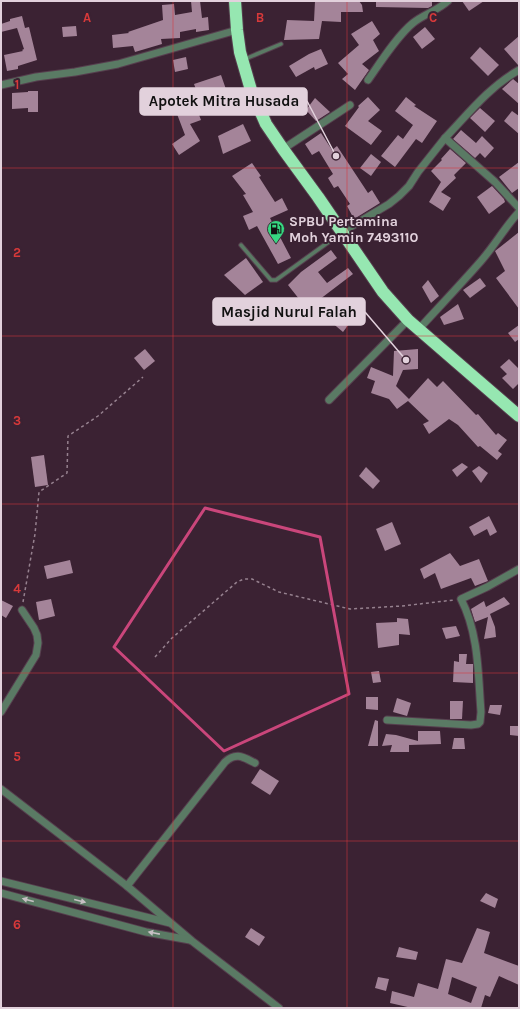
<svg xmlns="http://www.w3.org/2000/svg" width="520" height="1009" font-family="Karla,sans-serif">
	<rect width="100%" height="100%" fill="#3b2233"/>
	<!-- building -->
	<g fill="#a48499" fill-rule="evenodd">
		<polygon points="191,1 200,1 202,18 208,17 209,30 196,32 196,29 180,32 180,38 161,39 162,44 135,52 133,46 113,48 112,35 129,33 128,32 163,20 162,5 174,4 175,15 192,12"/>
		<polygon points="315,1 359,1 362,5 363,12 341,12 341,22 322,21 319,39 284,40 287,20 314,21"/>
		<polygon points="376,1 432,1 432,6 428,8 376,7"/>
		<polygon points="462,1 484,1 469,11"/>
		<polygon points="22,16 25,28 29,27 37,60 18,66 18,69 7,71 4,55 23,51 22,50 24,49 17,28 1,32 1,24 10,21 10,19"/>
		<polygon points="372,21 380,34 373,40 379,51 362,64 369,70 355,90 342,79 348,74 338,63 359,45 351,34"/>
		<polygon points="76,26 77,36 63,37 62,27"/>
		<polygon points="425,27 435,39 422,49 413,37"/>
		<polygon points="519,36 519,65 518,65 504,49"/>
		<polygon points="480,47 499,65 488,76 470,58"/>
		<polygon points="321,49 328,64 315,70 314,67 296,77 289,66 309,54"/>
		<polygon points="186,57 188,69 175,72 173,60"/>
		<polygon points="221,75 228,95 230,94 232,103 211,112 206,93 198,95 194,84"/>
		<polygon points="513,79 519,84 519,104 502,89"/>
		<polygon points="28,91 38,91 38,112 28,112 28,108 12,109 12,93 28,92"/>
		<polygon points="368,97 380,110 368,121 382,131 371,145 345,126 359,107 358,106"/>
		<polygon points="406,97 416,105 414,106 437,121 422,143 416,139 395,167 381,156 398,135 403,139 413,125 395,111"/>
		<polygon points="315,98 330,112 316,121 306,110"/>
		<polygon points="196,107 201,120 190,124 200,141 179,155 172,144 185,135 177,114"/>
		<polygon points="480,108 495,121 485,132 470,118"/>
		<polygon points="512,111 519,116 519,134 504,121"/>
		<polygon points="243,124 251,141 223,154 218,136"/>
		<polygon points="461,130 476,143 482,136 494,148 485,158 480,153 475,158 453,139"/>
		<polygon points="321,133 332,150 337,146 368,193 372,190 380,203 354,219 347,206 350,204 338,186 334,188 328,178 333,174 319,151 312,155 305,144"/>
		<polygon points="450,149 466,163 454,175 456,178 441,192 451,198 443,211 429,202 441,182 431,171 442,160 441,159"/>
		<polygon points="371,154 381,162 371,176 360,168"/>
		<polygon points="519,162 519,188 512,193 499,177"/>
		<polygon points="252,163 261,176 259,177 275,202 282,198 288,210 270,218 291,258 278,264 257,226 249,230 243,216 253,212 243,195 246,194 232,176"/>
		<polygon points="492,186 504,199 505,202 489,214 477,197"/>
		<polygon points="519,232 519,309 496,278 505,271 495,251"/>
		<polygon points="331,250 337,258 318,272 327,283 348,268 353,274 307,309 288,285 301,272"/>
		<polygon points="246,258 263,282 245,295 224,275"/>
		<polygon points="480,278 486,286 470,298 463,290"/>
		<polygon points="428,280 439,296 431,303 422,287"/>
		<polygon points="337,301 355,316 343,332 324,316"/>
		<polygon points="458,304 464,319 444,325 440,317"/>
		<polygon points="519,325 519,339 515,342 508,333"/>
		<polygon points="145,349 155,361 144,370 134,358"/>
		<polygon points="418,349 418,369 403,370 396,386 409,399 428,378 437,387 443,381 476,415 478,414 496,435 498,433 507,440 498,451 502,454 497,460 480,446 478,447 458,425 449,419 429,434 423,424 429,421 408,401 397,409 389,399 371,393 375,381 367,378 371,367 393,376 394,351"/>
		<polygon points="509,359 519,369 519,383 513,389 502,378 507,374 500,367"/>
		<polygon points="44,455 48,485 35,487 31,457"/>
		<polygon points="462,463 468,467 457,477 452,470"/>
		<polygon points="479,466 488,473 481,483 472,471"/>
		<polygon points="366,467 380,481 373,489 359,476"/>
		<polygon points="489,516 497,532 490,536 487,529 474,536 469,527"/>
		<polygon points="392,522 401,544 385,551 376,529"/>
		<polygon points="450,553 460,566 479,559 488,581 475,586 471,578 441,589 435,573 424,579 420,569"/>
		<polygon points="70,560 73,573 47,579 44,566"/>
		<polygon points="504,597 510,604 490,614 495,627 496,637 484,639 488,617 475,622 471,609 484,601 486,607"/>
		<polygon points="51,599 55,616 39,620 36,602"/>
		<polygon points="1,600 13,606 6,618 1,615"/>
		<polygon points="397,618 408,619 410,635 399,634 399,645 378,648 376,623 397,622"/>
		<polygon points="456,626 460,636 446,639 442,628"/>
		<polygon points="459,654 467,654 466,664 473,664 473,683 453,682 454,661 459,662"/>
		<polygon points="379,671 381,682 373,683 371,672"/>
		<polygon points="366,697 378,697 378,710 366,709"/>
		<polygon points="397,698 411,703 407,716 393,712"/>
		<polygon points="450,701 463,701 462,719 450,719"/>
		<polygon points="490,705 502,705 500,715 488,713"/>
		<polygon points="375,720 378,721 378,746 368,746"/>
		<polygon points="510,726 519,726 519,736 510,735"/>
		<polygon points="418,731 440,731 441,744 409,745 409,752 390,752 392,745 382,746 386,734 396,735 418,741"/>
		<polygon points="454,738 464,738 465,749 452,749"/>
		<polygon points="260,769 279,781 270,795 251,783"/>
		<polygon points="486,893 498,899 495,908 480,901"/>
		<polygon points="251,928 265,937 259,946 245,937"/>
		<path d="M477 928 490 932 484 953 519 966V985L499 976 490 997 485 995 481 1008H412L390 1003 392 991 414 997 418 983 438 989 446 959 462 963ZM452 977 477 987 471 1003 448 994Z"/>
		<polygon points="399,947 418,952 416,960 396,957"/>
		<polygon points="378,977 389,979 386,991 375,988"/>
	</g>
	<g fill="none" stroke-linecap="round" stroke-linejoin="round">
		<defs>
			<g id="lane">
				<polyline points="245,59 281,44"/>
				<polyline points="241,245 271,280 276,280 341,233"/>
			</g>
			<g id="street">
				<path d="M519 70C489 87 468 114 445 138L495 182 519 208"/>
				<path d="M368 80C380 63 397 36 413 23 424 14 437 11 448 1"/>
				<polyline points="1,85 36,77 75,72 118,64 237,30"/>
				<polyline points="283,149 350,105"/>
				<polyline points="342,232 389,204 399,196 409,186 418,172 445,138"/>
				<path d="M418 330C439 307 461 284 481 261 495 245 505 227 519 212"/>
				<polyline points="329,400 408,320"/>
				<polyline points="1,712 36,655 38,643 37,635 34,628 22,610"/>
				<path d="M387 720 471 725 478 724 480 722 481 712C478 674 479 634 461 599L487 587 519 569"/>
				<polyline points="1,789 127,886 192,941 279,1008"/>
				<polyline points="1,881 170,923"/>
				<path d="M127 886 225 762C236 752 243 757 255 763"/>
				<polyline points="1,893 146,932 190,940"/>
			</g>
			<polyline id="highway" points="235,1 237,30 240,52 251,90 266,124 283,149 318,197 383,292 408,320 519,416"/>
		</defs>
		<!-- lane casing -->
		<use href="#lane" stroke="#563e4e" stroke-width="5.5"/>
		<!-- street casing -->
		<use href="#street" stroke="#563e4e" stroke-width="9"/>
		<!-- highway casing -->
		<use href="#highway" stroke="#563e4e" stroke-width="14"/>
		<!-- path -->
		<g stroke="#96818f" stroke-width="1.5" stroke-dasharray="3 3" stroke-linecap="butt">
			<polyline points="23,602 35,534 39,492 67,473 68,436 98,416 143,377"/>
			<polyline points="155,657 172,638 237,582 244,579 252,579 279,592 350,609 402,606 454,600"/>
		</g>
		<!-- lane -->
		<use href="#lane" stroke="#5a7a64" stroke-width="3.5"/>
		<!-- street -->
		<use href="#street" stroke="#5a7a64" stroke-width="7"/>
		<!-- highway -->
		<use href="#highway" stroke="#96e7b1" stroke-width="12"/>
	</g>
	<!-- one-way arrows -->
	<defs><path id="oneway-solid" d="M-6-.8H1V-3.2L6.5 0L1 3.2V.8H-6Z"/></defs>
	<g fill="#c7c0c4">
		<use href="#oneway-solid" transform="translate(28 900) rotate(-165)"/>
		<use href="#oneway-solid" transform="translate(80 901) rotate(14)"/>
		<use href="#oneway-solid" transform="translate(154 933) rotate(-169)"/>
	</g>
	<!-- marked area -->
	<path fill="none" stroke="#ca467b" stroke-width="3" stroke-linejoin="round" d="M205 508 320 537 349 694 224 751 114 647Z"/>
	<!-- grid -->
	<path fill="none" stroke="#d7393a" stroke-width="1" stroke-opacity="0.55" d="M173 1V1008M347 1V1008M1 168H519M1 336H519M1 504H519M1 673H519M1 841H519"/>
	<!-- icons -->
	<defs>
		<symbol id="fuel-pin" viewBox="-11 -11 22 30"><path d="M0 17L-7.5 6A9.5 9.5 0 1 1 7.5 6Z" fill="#36d881" stroke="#3b2233"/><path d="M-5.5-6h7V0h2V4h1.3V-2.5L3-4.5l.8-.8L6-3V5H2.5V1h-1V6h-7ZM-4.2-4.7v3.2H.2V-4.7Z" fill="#111"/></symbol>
	</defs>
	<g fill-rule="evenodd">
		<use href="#fuel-pin" x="266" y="219" width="20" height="27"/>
	</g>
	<g text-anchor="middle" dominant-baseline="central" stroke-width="4" stroke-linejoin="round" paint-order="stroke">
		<!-- poi labels -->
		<g font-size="14" font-weight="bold" fill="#e2d1dc" stroke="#3b2233" text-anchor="start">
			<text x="289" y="221">SPBU Pertamina<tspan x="289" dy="16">Moh Yamin 7493110</tspan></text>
		</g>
	</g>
	<g font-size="13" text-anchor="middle" font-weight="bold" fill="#d7393a" stroke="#3b2233" stroke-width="4" stroke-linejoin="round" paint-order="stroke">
		<text x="87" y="22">A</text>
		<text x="260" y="22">B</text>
		<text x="433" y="22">C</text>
		<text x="17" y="89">1</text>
		<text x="17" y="257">2</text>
		<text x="17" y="425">3</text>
		<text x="17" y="593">4</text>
		<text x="17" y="761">5</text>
		<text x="17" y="929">6</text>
	</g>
	<!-- callouts -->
	<path fill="none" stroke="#e2d1dc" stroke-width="1.5" d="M336 156L307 101M406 360L365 312"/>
	<g fill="#e2d1dc" stroke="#3b2233" stroke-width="1.5">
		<circle cx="336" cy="156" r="4"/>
		<circle cx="406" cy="360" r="4"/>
	</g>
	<g fill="#e2d1dc" stroke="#e2d1dc" stroke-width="1.5">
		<rect x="140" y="88" width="167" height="27" rx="4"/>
		<rect x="213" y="298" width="152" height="27" rx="4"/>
	</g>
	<g font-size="15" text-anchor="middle" font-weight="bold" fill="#111">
		<text x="224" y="106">Apotek Mitra Husada</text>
		<text x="289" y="317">Masjid Nurul Falah</text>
	</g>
	<!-- border -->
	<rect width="520" height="1009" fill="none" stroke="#e2d1dc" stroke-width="4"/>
</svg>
